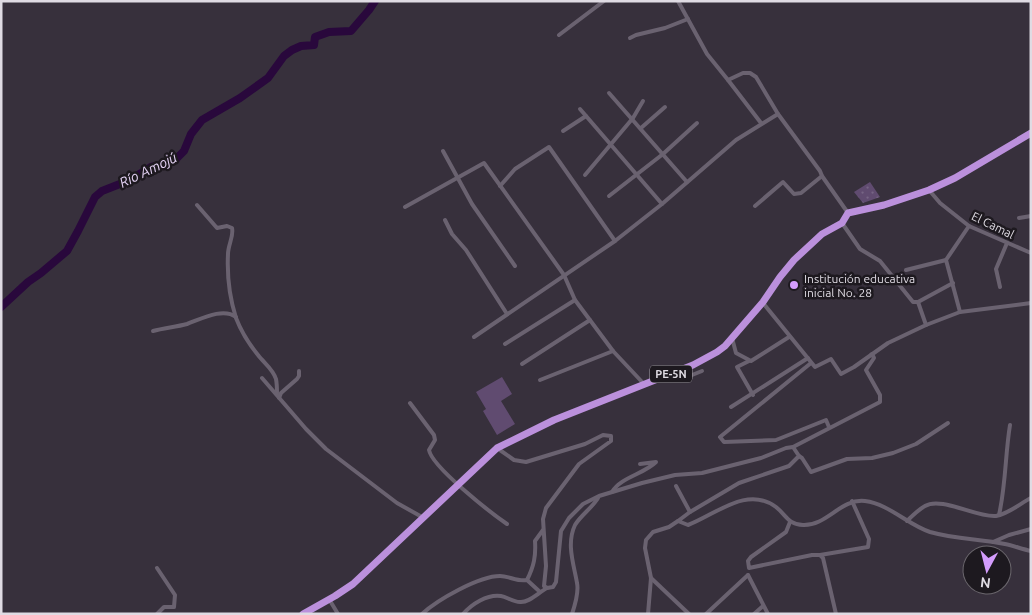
<svg xmlns="http://www.w3.org/2000/svg" width="1032" height="615" font-family="Ubuntu,sans-serif">
	<defs>
		<pattern id="green-dots" width="8" height="8" patternUnits="userSpaceOnUse" patternTransform="scale(1.25)"><rect width="8" height="8" fill="#604b70"/><path d="M2 2h.1M6 6h.1" fill="none" stroke="#766484" stroke-width="1.8" stroke-linecap="round"/></pattern>
	</defs>
	<rect width="100%" height="100%" fill="#37303c"/>
	<!-- green -->
	<polygon fill="url(#green-dots)" points="870,182 880,197 863,203 854,192"/>
	<!-- pitch -->
	<polygon fill="#604b70" points="502,377 512,394 501,401 515,424 497,435 483,411 486,409 476,392"/>
	<g fill="none" stroke-linecap="round" stroke-linejoin="round">
		<!-- river -->
		<polyline stroke="#29083c" stroke-width="8" points="1,307 28,282 41,273 67,251 78,231 95,197 102,191 130,180 151,167 169,163 176,159 184,151 191,134 202,120 240,98 268,78 284,56 292,50 301,46 314,45 315,37 329,32 351,31 369,10 375,1"/>
		<!-- minor -->
		<g stroke="#6a6270" stroke-width="4">
			<polyline points="678,1 707,54 728,80 743,73 750,73 756,77 778,114 820,171 822,176 848,213"/>
			<polyline points="559,35 604,1"/>
			<polyline points="630,38 636,35 665,28 688,19"/>
			<polyline points="728,80 761,123"/>
			<polyline points="609,93 687,182"/>
			<polyline points="580,109 662,204"/>
			<polyline points="641,128 665,107"/>
			<polyline points="563,131 586,116"/>
			<polyline points="443,151 472,204 515,266"/>
			<polyline points="585,175 633,118 643,101"/>
			<polyline points="500,186 515,169 549,147 615,241"/>
			<polyline points="929,190 940,203 969,226 1031,253"/>
			<polyline points="609,196 663,154 697,123"/>
			<path d="M197 205 217 228 227 226 232 228C234 236 228 245 228 254 227 274 230 299 236 318 241 331 249 344 258 355 264 363 273 369 276 379 277 384 277 389 277 394"/>
			<polyline points="755,206 783,182 794,194 801,193 822,176"/>
			<polyline points="405,207 484,163 564,275 575,300 613,351 644,384"/>
			<polyline points="1019,218 1031,216"/>
			<polyline points="445,220 452,234 466,250 507,314"/>
			<polyline points="842,223 860,249 880,261 913,302 918,302"/>
			<polyline points="906,270 946,260"/>
			<polyline points="1000,287 996,269 1007,243"/>
			<polyline points="763,303 815,367 831,359 841,374 854,367 888,343 926,325 918,302 953,283"/>
			<polyline points="960,312 946,260 969,226"/>
			<polyline points="926,325 960,312 1031,303"/>
			<path d="M153 331C164 328 176 327 187 324 201 319 223 307 236 317"/>
			<polyline points="474,337 615,241 662,204 736,140 778,114"/>
			<polyline points="732,338 736,353 751,361 789,337"/>
			<polyline points="505,344 575,300"/>
			<polyline points="749,361 737,367 753,395"/>
			<polyline points="811,363 720,437 724,442 776,440 826,420 829,427"/>
			<polyline points="522,364 590,320"/>
			<polyline points="682,370 687,377 702,371"/>
			<polyline points="262,378 306,429 326,449 397,503 422,517"/>
			<polyline points="540,380 613,351"/>
			<polyline points="279,398 281,393 297,379 299,376 299,371"/>
			<path d="M410 403 434 435 435 440 429 450C432 467 491 513 507 524"/>
			<polyline points="731,407 808,358"/>
			<polyline points="793,447 880,402 880,395 866,370 874,358 872,354 871,355"/>
			<path d="M497 448 514 460 526 462 585 444 603 435 611 436V441L579 464 546 508 543 519 546 566 544 586 547 588 553 587 556 582 561 531 569 518 583 504 599 496 642 483 675 475 702 473 761 458 786 448 793 447 799 456 789 466 739 483 690 512 678 521 688 525C715 515 747 485 776 507 786 515 789 525 803 525 827 526 841 498 865 501 889 504 908 525 930 532 955 539 980 539 1005 544 1014 546 1022 549 1031 551"/>
			<polyline points="799,456 802,458 811,472 847,459 872,458 893,453 916,444 948,423"/>
			<polyline points="676,486 690,512"/>
			<path d="M612 492C621 477 644 474 656 462L640 464"/>
			<path d="M999 515C1006 484 1005 456 1010 425"/>
			<path d="M907 521C912 516 918 510 925 506 941 496 977 518 996 516 1008 514 1021 503 1031 498"/>
			<polyline points="790,522 786,532 751,557 748,561 749,568 812,555 820,555 823,558 836,614"/>
			<polyline points="993,542 1009,535 1031,529"/>
			<polyline points="820,555 868,547 869,539 852,501"/>
			<polyline points="748,575 768,614"/>
			<polyline points="651,578 689,614"/>
			<polyline points="527,580 539,591"/>
			<polyline points="329,599 338,614"/>
			<polyline points="157,614 164,607 174,607 175,595 157,568"/>
			<path d="M422 614C437 600 479 576 500 576 509 576 518 582 527 580 534 566 536 556 535 541L543 530"/>
			<path d="M463 614C472 604 487 594 501 596 507 597 513 602 520 602 529 603 539 592 547 588"/>
			<path d="M572 614C575 605 579 592 577 583 574 565 566 544 575 525 581 515 592 508 598 498"/>
			<polyline points="648,614 651,578 645,548 646,540 653,532 669,527 678,521"/>
			<polyline points="706,614 748,575"/>
			<polyline points="754,614 763,606"/>
		</g>
		<!-- trunk -->
		<polyline stroke="#bb90dc" stroke-width="7" points="303,614 335,596 353,584 497,448 554,420 693,365 717,352 725,346 763,302 780,277 794,260 822,234 842,223 848,213 884,205 929,190 955,178 1031,133"/>
	</g>
	<!-- markers -->
	<circle fill="#d39cfc" stroke="#1d191f" stroke-width="2" cx="794" cy="285" r="5"/>
	<g text-anchor="middle" dominant-baseline="central" stroke-width="5" stroke-linejoin="round" paint-order="stroke">
		<!-- shield labels -->
		<rect fill="#1d191f" stroke="#a5a1a8" stroke-width="1" x="650" y="365.5" width="42" height="17" rx="4"/>
		<g font-size="11" font-weight="bold" fill="#dfdbe3">
			<text x="671" y="374">PE-5N</text>
		</g>
		<!-- street labels -->
		<g font-size="12" fill="#dfdbe3" stroke="#1d191f">
			<text transform="translate(993 225) rotate(26)">El Camal</text>
		</g>
		<!-- poi labels -->
		<g font-size="12" fill="#dfdbe3" stroke="#1d191f" text-anchor="start">
			<text x="804" y="278">Institución educativa<tspan x="804" dy="14">inicial No. 28</tspan></text>
		</g>
		<!-- water labels -->
		<g font-size="14" font-style="italic" fill="#e5d3f5" stroke="#1d191f">
			<text transform="translate(148 170) rotate(-26)">Río Amojú</text>
		</g>
	</g>
	<!-- border -->
	<rect width="1032" height="615" fill="none" stroke="#dfdbe3" stroke-width="5"/>
	<!-- north arrow -->
	<g transform="translate(987 570) rotate(187)"><circle r="24" fill="#1d191f" stroke="#6b676d"/>
	<path d="M0-4L9 19L0 12L-9 19Z" fill="#d39cfc"/>
	<text y="-8" font-size="14" font-weight="bold" text-anchor="middle" fill="#dfdbe3">N</text>
	</g>
</svg>
